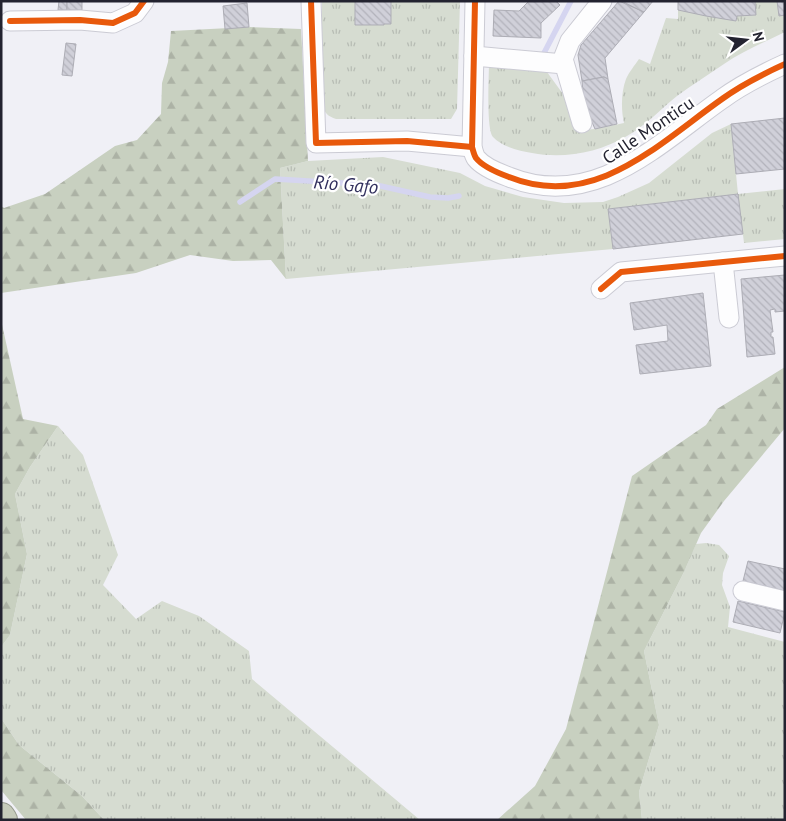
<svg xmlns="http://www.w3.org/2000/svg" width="786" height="821" font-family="'PT Sans',sans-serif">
	<defs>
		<pattern id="grass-tufts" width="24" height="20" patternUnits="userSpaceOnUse" patternTransform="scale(1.25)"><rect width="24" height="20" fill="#d6dcd1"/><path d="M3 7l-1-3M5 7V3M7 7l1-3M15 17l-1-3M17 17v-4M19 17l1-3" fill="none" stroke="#b7bcb4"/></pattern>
		<pattern id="forest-firs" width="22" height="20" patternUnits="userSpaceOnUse" patternTransform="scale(1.25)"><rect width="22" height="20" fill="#c8d0c0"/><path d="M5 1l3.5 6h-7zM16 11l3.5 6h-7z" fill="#acb2a5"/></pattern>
		<pattern id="building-back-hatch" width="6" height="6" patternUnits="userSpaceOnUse" patternTransform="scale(1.25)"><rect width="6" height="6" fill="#d0d0d9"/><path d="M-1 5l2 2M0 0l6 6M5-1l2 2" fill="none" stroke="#b2b2bb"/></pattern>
	</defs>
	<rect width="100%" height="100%" fill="#f0f0f6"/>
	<!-- grass -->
	<g fill="url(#grass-tufts)">
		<path d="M322 1H355V25H384V24H391V1H460L457 109 451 119H336C328 116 325 114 322 105Z"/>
		<path d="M755 1H777L779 16 785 15V32C765 42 743 51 724 64 709 74 692 85 677 96 661 109 645 126 627 136 598 153 563 159 532 153 520 151 502 147 493 137 486 129 489 76 489 62L547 72 571 105 582 130 595 129 624 123C621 110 621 92 626 79 629 72 635 65 639 59L650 64 666 18 678 19V10L736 21 737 16 756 15Z"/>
		<polygon points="731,124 738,194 785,189 785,239 744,243 738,194 608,209 613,249 286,279 280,168 308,161 383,157 460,173 485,186 523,197 564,203 603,202 618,197 649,183 712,133"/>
		<polygon points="58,426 83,455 118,555 103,585 136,619 162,601 199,616 249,651 252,679 420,820 104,820 82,796 19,745 1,718 1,647 10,635 27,554 15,494 30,467"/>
		<polygon points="706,543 719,545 729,556 723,573 722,585 730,607 728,627 785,642 785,820 642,820 639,792 659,725 644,651 684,572 696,544"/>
	</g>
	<!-- forest -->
	<g fill="url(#forest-firs)">
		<polygon points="249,27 301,29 308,161 280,168 286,279 271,260 233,261 190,255 136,273 1,293 1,206 4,208 45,194 115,146 137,140 161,114 162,83 168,62 171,31"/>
		<polygon points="1,320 23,419 58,426 30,467 15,494 27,554 10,635 1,647"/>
		<polygon points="785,367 785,428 724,501 701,533 684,572 644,651 659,725 639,792 642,820 497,820 535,786 566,729 632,476 706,425 717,409"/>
		<polygon points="1,718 19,745 82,796 104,820 26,820 1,790"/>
	</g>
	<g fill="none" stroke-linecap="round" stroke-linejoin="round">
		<!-- stream -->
		<g stroke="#d5d5f0" stroke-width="5.5">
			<polyline points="544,53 571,1"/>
			<polyline points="240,202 275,179 376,185 430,197 448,198 459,196"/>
		</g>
	</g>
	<!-- building -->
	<g fill="url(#building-back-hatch)" stroke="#adadb5">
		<polygon points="59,1 67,1 67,10 58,10"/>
		<rect x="67" y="1" width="15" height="9"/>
		<polygon points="355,1 391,1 391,24 384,24 384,25 355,25"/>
		<polygon points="529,1 556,1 560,5 541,23 541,38 493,36 494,10 519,11"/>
		<polygon points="619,1 644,12 605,58 608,79 604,77 582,81 578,55 581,45"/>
		<polygon points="621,1 653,1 644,12"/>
		<polygon points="678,1 755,1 756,15 737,16 736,21 706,16 678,10"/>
		<polygon points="777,1 785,1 785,15 779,16"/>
		<polygon points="247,3 249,27 225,29 223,6"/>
		<polygon points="66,43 76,44 72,76 62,75"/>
		<polygon points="604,77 608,79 617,124 595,129 584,104 582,81"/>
		<polygon points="785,118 785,169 736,174 731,124"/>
		<polygon points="738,194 743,234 613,249 608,209"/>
		<polygon points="785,275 785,311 775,312 775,309 770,310 773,332 771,332 771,337 773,337 775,354 747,357 741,279"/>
		<polygon points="703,293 711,366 640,374 636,345 668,341 667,325 634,330 630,303"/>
		<polygon points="748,561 785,569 785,591 743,581"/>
		<polygon points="738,601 785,612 780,633 733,622"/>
	</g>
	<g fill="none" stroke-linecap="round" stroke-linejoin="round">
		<defs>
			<g id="minor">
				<polyline points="311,1 316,143 407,141 472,147"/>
				<path d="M475 1 472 147C473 150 474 155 476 158 483 167 498 173 509 177 594 211 658 144 722 99 741 85 763 74 785 64"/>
				<polyline points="10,21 80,20 113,23 135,13 144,1"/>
				<polyline points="474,56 564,64"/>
				<polyline points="582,123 563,59 570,41 602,1"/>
				<polyline points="723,262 729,318"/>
				<polyline points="601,289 621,272 785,256"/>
				<polyline points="743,591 785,601"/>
			</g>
			<polyline id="motorway" points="1,817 3,820"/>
		</defs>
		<!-- minor casing -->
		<use href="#minor" stroke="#cbcbd4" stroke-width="21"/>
		<!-- motorway casing -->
		<use href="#motorway" stroke="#969a8d" stroke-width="30"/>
		<!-- minor -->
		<use href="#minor" stroke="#fdfdfe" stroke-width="19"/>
		<!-- motorway -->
		<use href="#motorway" stroke="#c6cbbb" stroke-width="28"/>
		<defs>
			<g id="cycleway">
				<polyline points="311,1 316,143 407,141 472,147"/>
				<path d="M475 1 472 147C473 150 474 155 476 158 483 167 498 173 509 177 594 211 658 144 722 99 741 85 763 74 785 64"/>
				<polyline points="10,21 80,20 113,23 135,13 144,1"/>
				<polyline points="601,289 621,272 785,256"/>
			</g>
		</defs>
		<!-- cycleway casing -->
		<use href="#cycleway" stroke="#fff" stroke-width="9"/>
		<!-- cycleway -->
		<use href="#cycleway" stroke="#e8590c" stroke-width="6"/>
	</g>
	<g text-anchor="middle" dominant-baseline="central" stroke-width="4.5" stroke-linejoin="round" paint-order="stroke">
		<!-- street labels -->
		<g font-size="18" fill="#232330" stroke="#fff">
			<text transform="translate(648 130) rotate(-34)">Calle Monticu</text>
		</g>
		<!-- water labels -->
		<g font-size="19" font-style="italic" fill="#32305e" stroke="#fff">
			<text transform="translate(346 184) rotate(5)">Río Gafo</text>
		</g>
	</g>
	<!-- border -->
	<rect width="786" height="821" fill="none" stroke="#232330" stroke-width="5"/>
	<!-- north arrow -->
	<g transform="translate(746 40) rotate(75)" stroke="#ffffff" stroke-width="4" paint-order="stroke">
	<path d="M0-4L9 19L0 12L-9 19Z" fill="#232330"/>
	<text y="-8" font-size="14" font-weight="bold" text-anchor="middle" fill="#232330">N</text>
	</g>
</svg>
